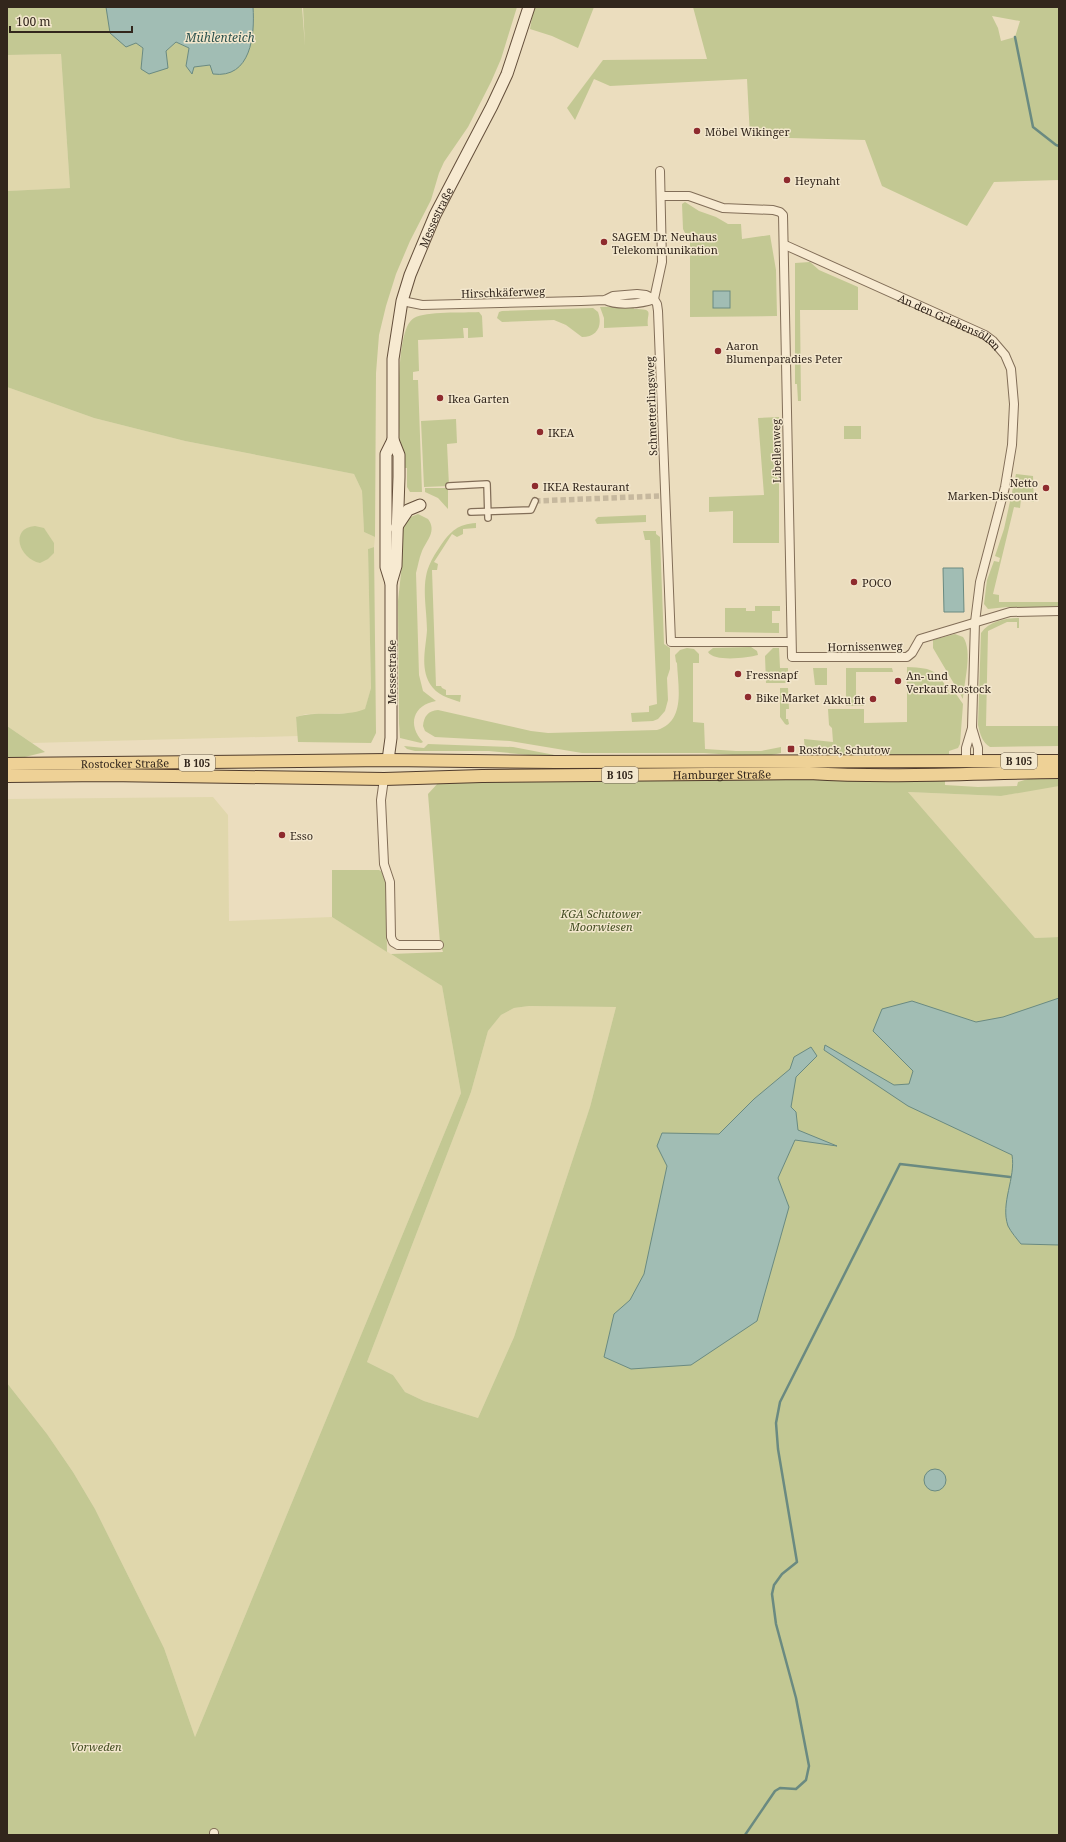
<svg xmlns="http://www.w3.org/2000/svg" width="1066" height="1842" font-family="'Noto Serif',serif">
	<rect width="100%" height="100%" fill="#ebddbe"/>
	<!-- farmland -->
	<g fill="#e0d7ac">
		<polygon points="61,54 70,188 7,191 7,55"/>
		<polygon points="7,387 94,418 185,441 354,474 362,491 364,532 375,537 374,547 368,549 371,688 365,710 356,713 306,714 296,717 298,736 32,743 7,726"/>
		<polygon points="1053,786 1059,786 1059,937 1035,938 908,792 1001,796"/>
		<polygon points="213,797 228,815 229,921 332,917 442,986 461,1093 195,1737 164,1648 95,1509 73,1472 47,1434 7,1383 7,799"/>
		<polygon points="529,1006 616,1007 590,1107 514,1337 478,1418 424,1401 405,1392 393,1375 367,1362 471,1092 488,1031 501,1015 514,1008"/>
	</g>
	<!-- green -->
	<g fill="#c3c893" fill-rule="evenodd">
		<polygon points="7,7 106,7 111,33 136,43 143,48 141,69 166,51 176,42 189,48 186,66 192,73 193,67 210,65 254,24 253,7 302,7 305,46 303,7 517,7 501,59 491,82 468,127 444,162 439,173 431,200 410,241 396,274 386,306 379,335 376,373 375,537 364,532 362,491 354,474 185,441 94,418 7,387 7,191 70,188 61,54 7,55"/>
		<polygon points="534,7 594,7 578,48 552,36 530,29"/>
		<path d="M693 7H1059V180L994 182 967 226 882 186 865 140 750 137 747 79 610 86 594 79 575 120 567 108 603 60 707 59ZM992 16 1020 21 1015 37 1001 41 998 28Z"/>
		<polygon points="685,202 699,211 716,217 728,224 741,224 742,239 770,235 776,270 777,316 690,317 690,234 685,233 683,229 682,204"/>
		<polygon points="810,262 819,270 858,287 858,310 800,310 801,401 798,401 797,384 795,384 795,263"/>
		<path d="M633 306 634 309C656 309 646 313 648 326L604 328V318L600 307Z"/>
		<path d="M593 308 598 312C603 326 597 337 582 337L566 325 554 320 502 322 497 318 499 312 502 311Z"/>
		<path d="M479 312 482 316 483 337 468 338V328H463L464 338 418 340 419 371 413 372V380H418L422 492H410L407 487V468H401C400 442 392 330 414 318 426 311 464 313 479 312Z"/>
		<polygon points="779,417 779,543 733,543 733,511 709,512 709,497 764,495 758,418"/>
		<polygon points="456,419 457,443 447,444 449,486 424,487 421,421"/>
		<rect x="844" y="426" width="17" height="13"/>
		<polygon points="1016,474 1033,476 1034,502 1021,499 1020,508 1014,507 993,594 999,595 999,602 1059,602 1059,607 1007,607 988,609 984,604 987,580 994,561 999,562 1000,558 995,556 1004,529"/>
		<polygon points="425,488 448,488 448,509 438,498 425,492"/>
		<path d="M418 514 428 519C437 531 427 540 422 551 419 558 418 566 416 573L419 675 423 691 436 701C413 705 407 725 423 742L421 743 400 738 399 723 398 601 402 564 403 525 406 519Z"/>
		<polygon points="646,515 646,522 597,524 595,520 598,517"/>
		<path d="M476 523V528L463 529V534L457 537 452 534 434 562 438 564 437 570H432L436 686H441L442 688 446 690V695H461L460 702C448 698 437 695 430 684 420 667 426 647 427 630 427 609 421 585 429 566 432 558 437 551 441 545 451 531 458 524 476 523Z"/>
		<path d="M35 526 44 528 54 543V553L48 559 40 563C19 559 9 528 35 526Z"/>
		<polygon points="643,531 656,531 656,534 660,537 664,644 670,648 670,669 667,678 668,700 665,711 658,719 653,721 632,722 631,713 649,712 649,706 657,704 650,540 645,540"/>
		<path d="M374 547 376 733 371 743 298 742 296 717C318 710 343 718 365 709L371 688 368 549Z"/>
		<polygon points="755,606 780,606 780,611 772,611 772,623 779,623 779,633 725,632 725,608 746,608 746,611 755,611"/>
		<path d="M1019 618V628H1017V622H1007L988 631 986 726H1059V746L990 747C982 742 980 734 978 725L981 633C989 621 1006 618 1019 618Z"/>
		<path d="M955 634 963 637C973 651 964 682 963 699L933 648V640Z"/>
		<path d="M751 647 757 651 758 655C747 658 714 662 708 652L713 648Z"/>
		<path d="M687 648 694 649 699 654V663H693V722L704 723 705 749 736 751H761L781 747V753L762 757 704 753H582L510 741 435 737 425 731 423 726C424 716 428 711 438 710L531 731 548 733 657 730C686 721 678 687 677 663L676 662 675 655 680 650Z"/>
		<polygon points="773,648 779,648 780,668 788,668 788,683 766,683 765,656"/>
		<path d="M907 667C936 668 936 671 951 694H956L963 704 960 744 958 748 949 751V755L833 756 805 753 804 739 833 742 832 728 829 725 828 709H864V723L907 722Z"/>
		<polygon points="813,668 827,668 827,685 815,685"/>
		<polygon points="846,668 892,668 893,672 856,672 856,701 864,701 864,706 846,706"/>
		<polygon points="780,688 788,688 789,709 786,709 786,719 788,719 789,724 787,725 785,724 780,717"/>
		<polygon points="7,726 45,752 25,757 7,757"/>
		<polygon points="428,744 513,747 560,756 539,756 489,751 415,751 407,749 404,746 424,748"/>
		<path d="M1038 776H1059V786L1001 796 908 792 1035 938 1059 937V1835H7V1383L47 1434 73 1472 95 1509 164 1648 195 1737 461 1093 442 986 391 954 443 952 440 943 428 794 439 782 828 779 885 782 945 781V785L978 787 1017 786 1018 782ZM529 1006 616 1007 590 1107 514 1337 478 1418 424 1401 405 1392 393 1375 367 1362 471 1092 488 1031 501 1015 514 1008Z"/>
		<polygon points="332,870 379,870 384,873 386,883 387,952 332,917"/>
	</g>
	<!-- water -->
	<g fill="#a1bdb4" stroke="#6a8a81">
		<path d="M106 7H253C255 35 251 79 213 74L210 65 194 67 192 74 186 66 189 48 176 42 166 51 168 68 149 74 141 69 143 48 136 43 126 47 110 33Z"/>
		<rect x="713" y="291" width="17" height="17"/>
		<polygon points="943,568 963,568 964,612 944,612"/>
		<path d="M1059 998V1245L1021 1244C1017 1239 1011 1232 1008 1226 1000 1203 1016 1178 1012 1155L908 1106 824 1050 825 1045 894 1085 909 1084 913 1071 873 1031 882 1009 912 1001 976 1022 1003 1017Z"/>
		<polygon points="811,1047 817,1056 796,1077 791,1107 796,1112 798,1130 837,1146 795,1140 778,1178 789,1207 757,1321 691,1365 631,1369 604,1357 614,1314 630,1300 644,1274 667,1166 657,1146 662,1133 719,1134 754,1099 790,1069 794,1057"/>
		<circle cx="935" cy="1480" r="11"/>
	</g>
	<g fill="none" stroke-linecap="round" stroke-linejoin="round">
		<!-- stream -->
		<g stroke="#6a8a81" stroke-width="2.5">
			<polyline points="1015,37 1033,127 1056,145 1059,146"/>
			<polyline points="745,1835 775,1791 780,1788 796,1789 806,1780 809,1766 796,1698 776,1624 772,1594 774,1585 782,1574 797,1562 778,1449 776,1423 780,1402 900,1164 1010,1177"/>
		</g>
		<!-- pedestrian-tunnel -->
		<polyline stroke="#c6b89e" stroke-width="5.5" stroke-dasharray="5.5 3" stroke-linecap="butt" points="535,501 659,496"/>
		<defs>
			<g id="pedestrian">
				<polyline points="449,486 487,484 488,518"/>
				<polyline points="471,512 531,510 535,501"/>
			</g>
			<g id="minor">
				<polyline points="660,171 662,262 654,299 657,304 658,311 671,642 791,642"/>
				<polyline points="661,196 689,196 723,208 773,210 780,212 783,215 792,657 907,657 912,653 920,639 1010,612 1059,611"/>
				<path id="s1" d="M785 245 985 335 993 341 1005 355 1011 369 1014 404 1012 445 1005 487 980 582 975 622 972 728 978 748V761"/>
				<path d="M402 301 422 305 581 301 605 300 613 296 637 294 646 295 654 299C641 304 617 306 605 300"/>
				<polyline points="966,761 966,748 972,728"/>
				<polyline points="384,779 381,800 384,864 390,882 391,937 393,942 398,945 439,945"/>
				<polyline points="214,1833 214,1835"/>
			</g>
			<g id="secondary">
				<polyline points="396,528 408,510 420,505"/>
				<path id="s2" d="M391 583 396 566 399 477V455L393 440V359L402 301 410 275 435 215 492 106 507 74 529 7"/>
				<polyline points="388,760 391,738 391,583 386,567 386,454 393,440"/>
			</g>
			<g id="primary">
				<path id="s3" d="M7 764 388 760 555 762 1059 761"/>
				<path id="s4" d="M7 776 107 775 384 779 482 776 809 773C892 778 976 773 1059 772"/>
			</g>
		</defs>
		<!-- pedestrian casing -->
		<use href="#pedestrian" stroke="#826e58" stroke-width="8"/>
		<!-- minor casing -->
		<use href="#minor" stroke="#826e58" stroke-width="10"/>
		<!-- secondary casing -->
		<use href="#secondary" stroke="#644f3b" stroke-width="13"/>
		<!-- primary casing -->
		<use href="#primary" stroke="#503c2c" stroke-width="14"/>
		<!-- pedestrian -->
		<use href="#pedestrian" stroke="#f7ead1" stroke-width="5.5"/>
		<!-- minor -->
		<use href="#minor" stroke="#f7ead1" stroke-width="8"/>
		<!-- secondary -->
		<use href="#secondary" stroke="#f7ead1" stroke-width="11"/>
		<!-- primary -->
		<use href="#primary" stroke="#eed196" stroke-width="12"/>
	</g>
	<!-- markers -->
	<g fill="#8e2b2e" stroke="#f3e7cd" stroke-width="1.5">
		<circle cx="697" cy="131" r="4"/>
		<circle cx="787" cy="180" r="4"/>
		<circle cx="604" cy="242" r="4"/>
		<circle cx="718" cy="351" r="4"/>
		<circle cx="440" cy="398" r="4"/>
		<circle cx="540" cy="432" r="4"/>
		<circle cx="535" cy="486" r="4"/>
		<circle cx="1046" cy="488" r="4"/>
		<circle cx="854" cy="582" r="4"/>
		<circle cx="738" cy="674" r="4"/>
		<circle cx="898" cy="681" r="4"/>
		<circle cx="748" cy="697" r="4"/>
		<circle cx="873" cy="699" r="4"/>
		<rect x="787" y="745" width="8" height="8" rx="2"/>
		<circle cx="282" cy="835" r="4"/>
	</g>
	<g text-anchor="middle" dominant-baseline="central" stroke-width="3" stroke-linejoin="round" paint-order="stroke">
		<!-- shield labels -->
		<g fill="#f3e7cd" stroke="#6c6051" stroke-width="1">
			<rect x="1001" y="753" width="36" height="16" rx="3"/>
			<rect x="179" y="755" width="36" height="16" rx="3"/>
			<rect x="602" y="767" width="36" height="16" rx="3"/>
		</g>
		<g font-size="10" font-weight="bold" fill="#32261c">
			<text x="1019" y="761">B 105</text>
			<text x="197" y="763">B 105</text>
			<text x="620" y="775">B 105</text>
		</g>
		<!-- poi labels -->
		<g font-size="11" fill="#32261c" stroke="#f3e7cd" text-anchor="start">
			<text x="705" y="131">Möbel Wikinger</text>
			<text x="795" y="180">Heynaht</text>
			<text x="612" y="236">SAGEM Dr. Neuhaus<tspan x="612" dy="13">Telekommunikation</tspan></text>
			<text x="726" y="345">Aaron<tspan x="726" dy="13">Blumenparadies Peter</tspan></text>
			<text x="448" y="398">Ikea Garten</text>
			<text x="548" y="432">IKEA</text>
			<text x="1038" y="482" text-anchor="end">Netto<tspan x="1038" dy="13">Marken-Discount</tspan></text>
			<text x="543" y="486">IKEA Restaurant</text>
			<text x="862" y="582">POCO</text>
			<text x="746" y="674">Fressnapf</text>
			<text x="906" y="675">An- und<tspan x="906" dy="13">Verkauf Rostock</tspan></text>
			<text x="756" y="697">Bike Market</text>
			<text x="865" y="699" text-anchor="end">Akku fit</text>
			<text x="799" y="749">Rostock, Schutow</text>
			<text x="290" y="835">Esso</text>
		</g>
		<!-- street labels -->
		<g font-size="11" fill="#32261c" stroke="#f3e7cd">
			<text stroke="none"><textPath href="#s2" startOffset="375">Messestraße</textPath></text>
			<text transform="translate(503 292) rotate(-2)">Hirschkäferweg</text>
			<text stroke="none"><textPath href="#s1" startOffset="182">An den Griebensöllen</textPath></text>
			<text transform="translate(651 406) rotate(-92)">Schmetterlingsweg</text>
			<text transform="translate(776 451) rotate(-91)">Libellenweg</text>
			<text transform="translate(865 646) rotate(-1)">Hornissenweg</text>
			<text transform="translate(391 672) rotate(-90)">Messestraße</text>
			<text stroke="none"><textPath href="#s3" startOffset="118">Rostocker Straße</textPath></text>
			<text stroke="none"><textPath href="#s4" startOffset="715">Hamburger Straße</textPath></text>
		</g>
		<!-- park labels -->
		<g font-size="11" font-style="italic" fill="#444e23" stroke="#f3e7cd">
			<text x="601" y="913">KGA Schutower<tspan x="601" dy="13">Moorwiesen</tspan></text>
			<text x="96" y="1746">Vorweden</text>
		</g>
		<!-- water labels -->
		<g font-size="12" font-style="italic" fill="#2c524e" stroke="#f3e7cd">
			<text x="220" y="37">Mühlenteich</text>
		</g>
	</g>
	<!-- border -->
	<rect width="1066" height="1842" fill="none" stroke="#32261c" stroke-width="16"/>
	<!-- scale -->
	<path d="M10 26v6h122v-6" fill="none" stroke="#32261c" stroke-width="2"/>
	<text x="16" y="26" font-size="12" fill="#32261c" stroke="#f3e7cd" stroke-width="3" paint-order="stroke">100 m</text>
</svg>
